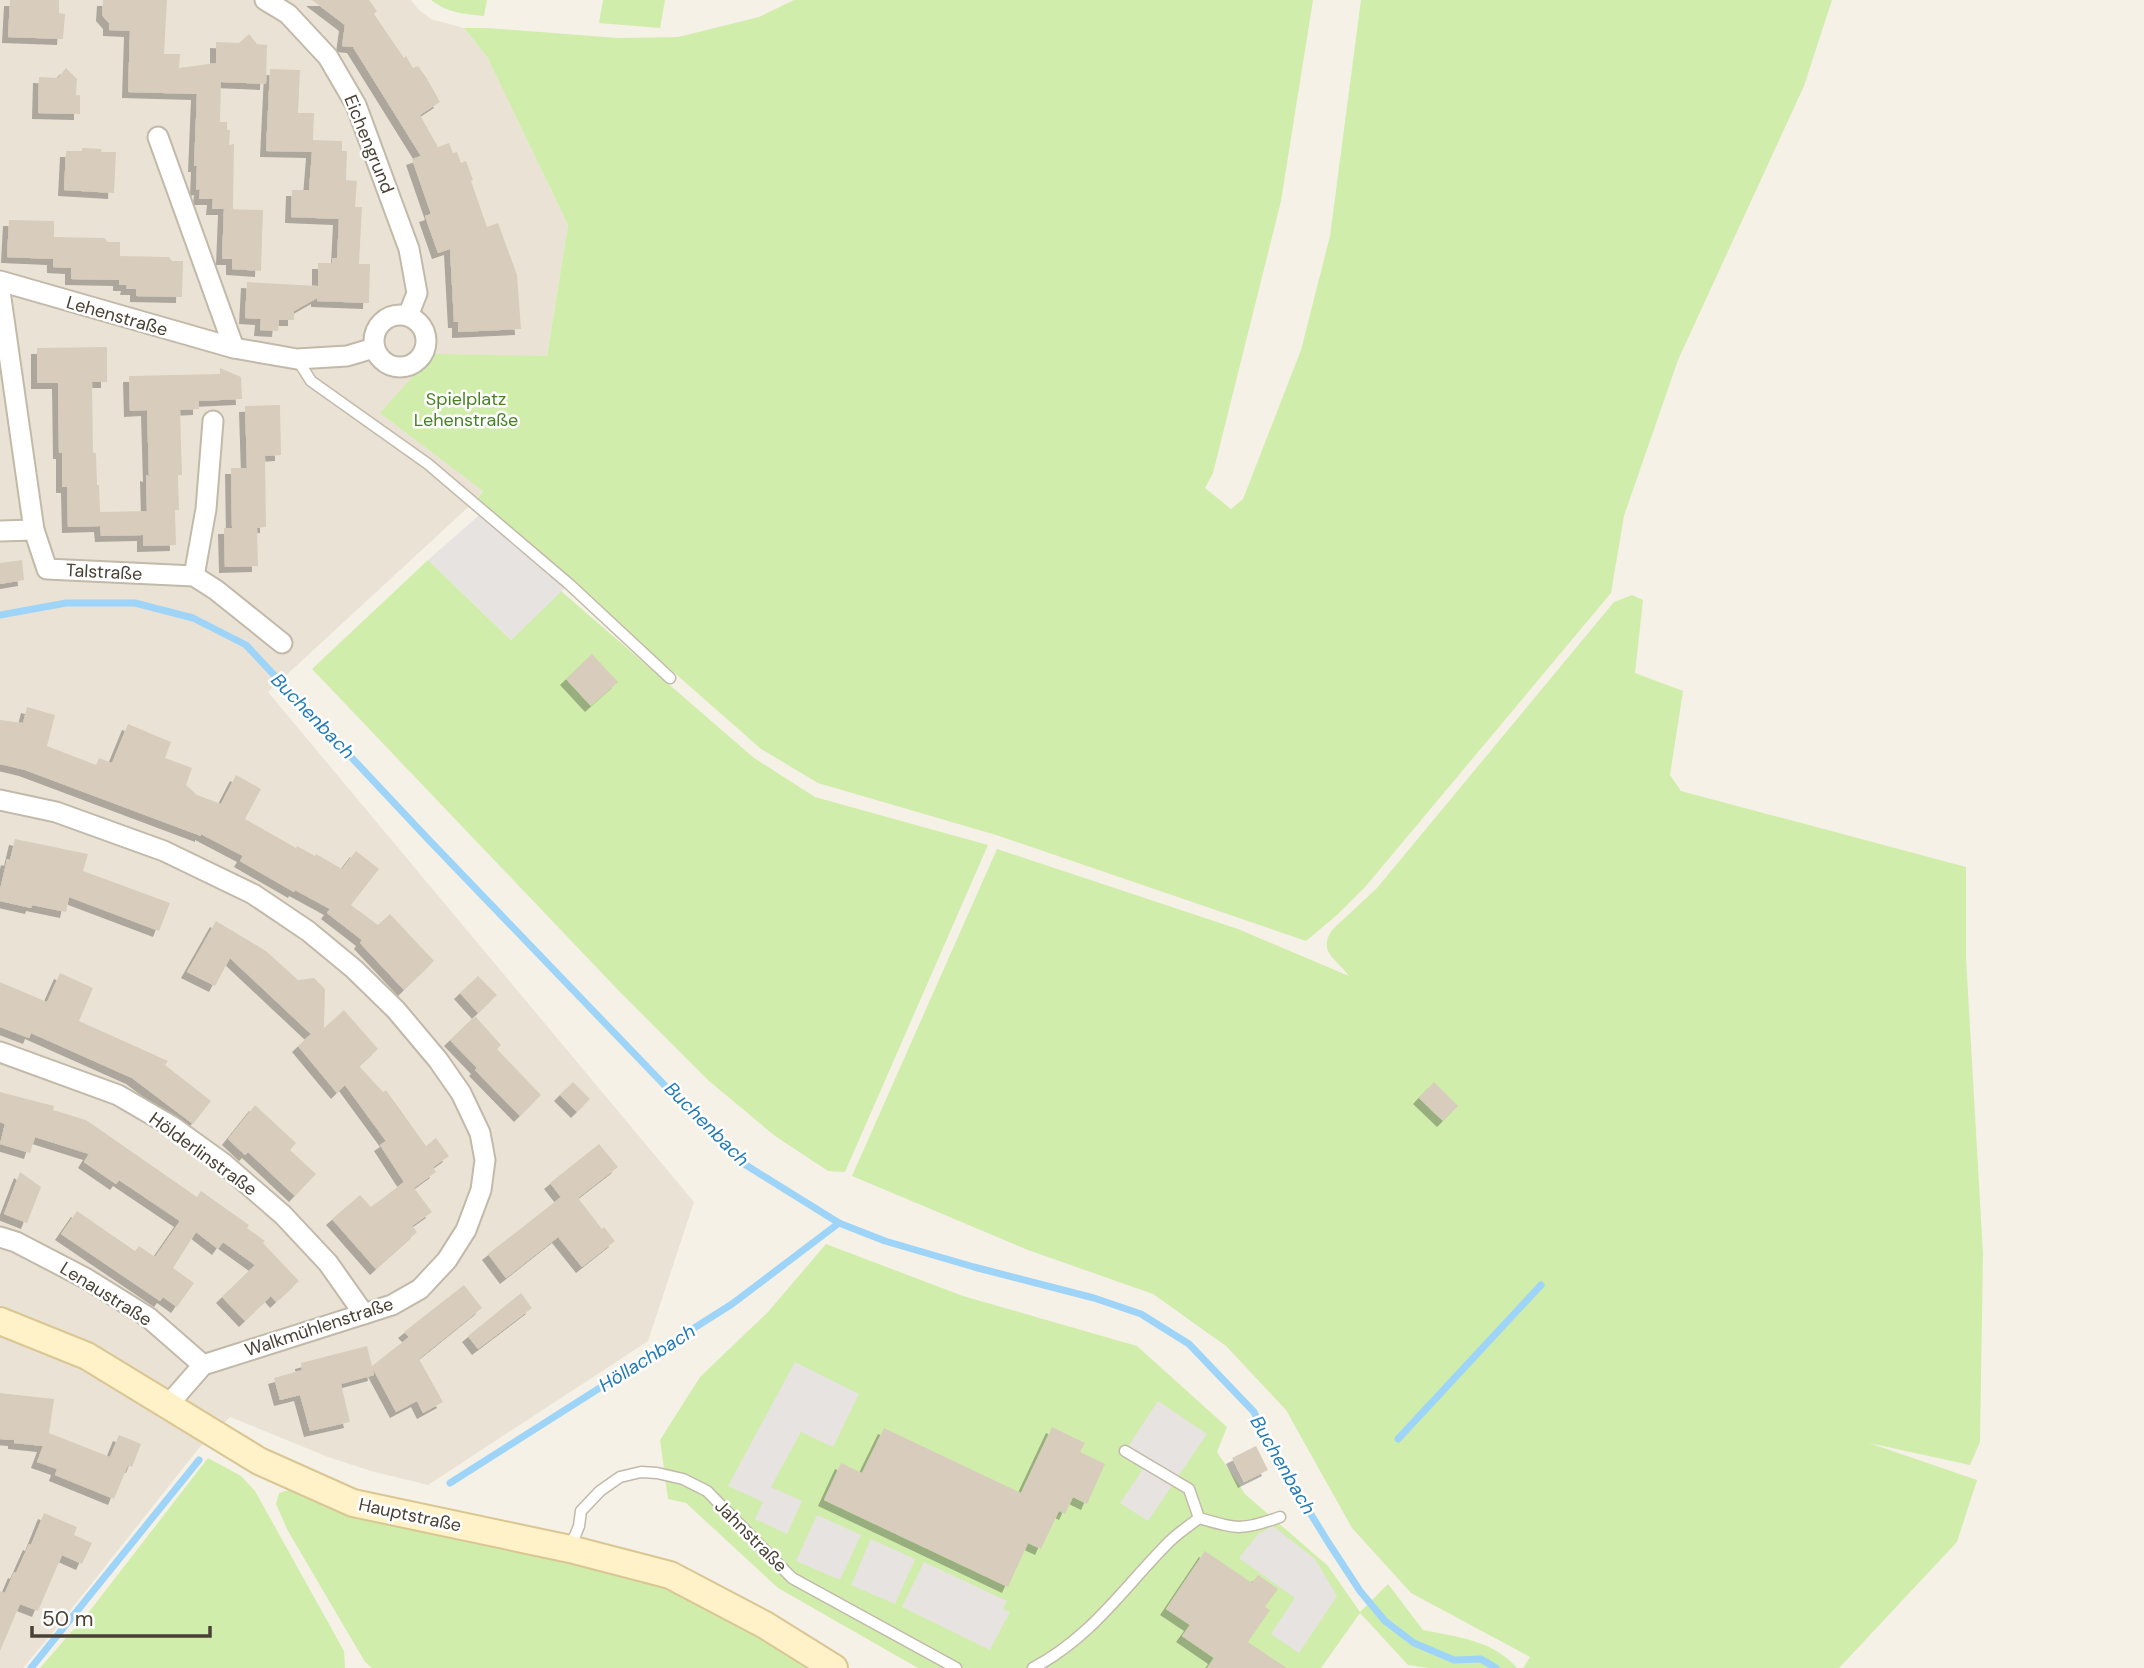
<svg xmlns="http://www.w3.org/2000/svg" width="2144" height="1668" font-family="'DM Sans',sans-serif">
	<defs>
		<filter id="shadow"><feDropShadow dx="-6" dy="6" stdDeviation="0" flood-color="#0004"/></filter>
	</defs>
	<rect width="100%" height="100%" fill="#f5f1e7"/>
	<!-- residential -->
	<polygon fill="#eae3d5" points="0,0 411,0 418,9 431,19 464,28 487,57 568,225 540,399 477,499 268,692 694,1202 648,1341 428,1485 371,1471 328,1457 230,1417 199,1448 50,1636 23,1668 0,1668"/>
	<!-- green -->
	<g fill="#d1edac">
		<path d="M431 0H487L484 16C465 14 447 13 431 0Z"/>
		<polygon points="603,0 665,0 660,28 599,23"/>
		<polygon points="794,0 1313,0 1281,201 1213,473 1205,488 1231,509 1243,499 1301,350 1330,236 1361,0 1832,0 1804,86 1678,360 1624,516 1611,593 1366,886 1337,915 1306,941 996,835 818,783 761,749 477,499 483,491 380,413 433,354 547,356 568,225 487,57 464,28 487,28 618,38 678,37 759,17"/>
		<polygon points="428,560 511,640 561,591 754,758 815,797 988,845 845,1172 828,1171 775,1136 709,1081 618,990 312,669"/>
		<path d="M1632 595 1643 600 1635 673 1683 691 1670 775 1681 791 1966 867V957L1983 1254 1980 1442 1970 1465 1869 1443 1977 1480 1957 1542 1839 1668H1523L1530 1657 1411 1593 1352 1528 1286 1410 1226 1346 1153 1294 1028 1250 852 1176 997 849 1238 929 1349 976C1337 959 1317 952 1332 930L1377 888 1614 602Z"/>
		<path d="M826 1244 963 1296 1137 1346 1227 1427 1217 1452 1245 1494 1328 1566 1360 1612 1388 1584 1423 1630C1457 1637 1493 1640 1517 1668H1429L1408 1665 1360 1613 1321 1668H918L778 1588 686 1503 668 1499 660 1440 700 1377 768 1312Z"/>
		<polygon points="208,1458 241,1476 255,1491 344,1651 345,1668 40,1668 92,1608"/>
		<path d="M291 1490C313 1498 335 1507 357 1513 459 1541 567 1551 667 1588 718 1608 764 1640 811 1668H372L365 1662 288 1531 276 1504 279 1493 285 1491Z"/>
	</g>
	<!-- parking -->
	<g fill="#e6e3e0">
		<polygon points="484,511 569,584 511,640 428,560"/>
		<polygon points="795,1362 859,1394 833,1447 801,1432 771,1487 802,1501 787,1534 755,1519 763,1502 728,1486"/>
		<polygon points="1158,1401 1207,1434 1148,1521 1120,1503 1147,1463 1125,1451"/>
		<polygon points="817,1515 861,1535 840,1580 796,1561"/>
		<polygon points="1273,1526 1315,1559 1337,1596 1299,1653 1271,1634 1295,1598 1239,1558 1258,1534"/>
		<polygon points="871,1539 915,1559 895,1604 851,1585"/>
		<polygon points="924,1562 1007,1601 1003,1609 1010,1612 990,1650 902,1607"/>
	</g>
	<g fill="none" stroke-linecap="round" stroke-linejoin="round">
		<!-- stream -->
		<g stroke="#9ed4f8" stroke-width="7">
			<polyline points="0,615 66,603 135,603 193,618 246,645 427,838 699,1121 741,1162 839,1223 885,1241 974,1267 1094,1298 1141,1314 1189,1344 1254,1412 1272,1451 1328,1542 1360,1591 1385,1621 1414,1643 1454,1660 1481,1659 1496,1668"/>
			<polyline points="1398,1439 1541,1285"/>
			<polyline points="450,1483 732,1304 839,1223"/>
			<polyline points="31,1668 199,1460"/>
		</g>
	</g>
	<!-- building -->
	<g fill="#d8cdbc" filter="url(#shadow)">
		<polygon points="10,0 59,0 59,13 65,14 63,39 8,37"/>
		<polygon points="103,0 167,0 164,54 180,54 179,68 216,63 216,42 239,43 249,34 257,44 267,45 266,84 221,82 220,122 227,122 227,130 230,130 229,145 234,144 233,209 212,209 213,199 199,199 200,189 196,190 197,166 194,166 197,94 128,92 130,31 109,30 109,23 102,15"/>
		<polygon points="312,0 369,0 377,11 374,14 404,58 406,56 413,68 418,66 426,77 440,102 420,115 438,147 449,143 453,153 457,152 461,163 466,161 473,180 471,181 487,227 498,223 517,275 521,329 458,332 458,322 454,322 450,249 438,253 425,216 431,214 412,159 421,156 353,47 342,46 345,25"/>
		<polygon points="66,68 77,79 76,95 80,95 80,114 38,113 39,77 58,78"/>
		<polygon points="270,69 300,70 298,113 314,113 313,140 342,141 342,151 347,151 346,180 357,181 355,207 362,207 359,264 370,264 369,303 317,301 317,298 294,311 294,320 279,320 278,331 260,330 261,319 245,318 247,282 318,286 318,263 332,263 332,258 337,258 339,219 291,217 292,190 309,190 312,152 266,151"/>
		<polygon points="82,148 102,149 101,152 116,152 114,193 64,190 66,151 82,151"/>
		<polygon points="224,209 263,210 261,271 232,269 232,259 222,259"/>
		<polygon points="9,220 54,221 54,237 104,238 108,242 120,242 120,256 169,257 172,261 183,261 182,297 136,296 136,289 126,289 127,285 119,285 119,280 71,279 71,268 53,267 53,259 7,257"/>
		<polygon points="107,347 107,382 92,382 93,453 96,453 97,485 99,485 100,512 147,511 146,475 149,476 147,410 130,411 129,376 220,374 220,368 241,377 242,399 199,401 199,409 180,410 182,475 178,475 179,510 175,510 176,545 143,546 143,535 101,536 100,526 68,527 67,487 62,487 62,453 59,453 58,383 37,383 37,348"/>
		<polygon points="280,405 281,455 265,456 266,527 257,528 258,566 225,567 224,528 232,528 231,468 247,468 245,406"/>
		<polygon points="22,560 24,580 0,584 0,563"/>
		<polygon points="592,654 618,682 591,706 566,679"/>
		<polygon points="27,707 55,715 47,746 96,765 99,758 112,763 128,724 171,742 165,758 192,768 186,785 197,795 221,804 236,775 261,789 245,819 296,848 297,846 315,856 316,854 342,869 356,851 379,869 351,905 378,925 390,914 434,961 404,990 360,943 362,940 327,913 330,909 295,890 294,892 240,861 243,856 201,834 201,836 25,770 0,764 0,720 23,723"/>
		<polygon points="15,839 88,854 83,871 170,903 159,931 69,897 66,912 32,905 31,908 0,901 0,890 7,859 10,860"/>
		<polygon points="216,921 266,951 298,980 314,978 325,989 324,1028 344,1010 378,1049 359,1066 383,1092 386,1090 426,1146 436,1138 449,1156 433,1167 436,1172 414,1188 432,1212 412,1226 417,1232 376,1269 332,1219 360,1195 371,1207 404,1182 380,1145 386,1141 345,1085 337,1093 298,1046 311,1034 230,958 215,986 187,972"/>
		<polygon points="60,973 93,988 79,1021 168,1061 165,1065 211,1101 193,1124 132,1078 31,1033 29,1038 0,1027 0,982 47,1002"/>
		<polygon points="478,976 497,995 478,1013 460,993"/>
		<polygon points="475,1016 501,1045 497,1049 541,1095 520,1116 475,1070 477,1068 450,1040"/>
		<polygon points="573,1082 590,1099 577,1112 560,1095"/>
		<polygon points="1434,1082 1458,1106 1443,1121 1419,1098"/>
		<polygon points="0,1092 54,1106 53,1110 86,1120 197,1197 201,1191 249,1225 247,1228 265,1241 263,1243 299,1281 276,1302 271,1296 245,1321 222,1297 255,1265 223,1242 218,1249 196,1232 173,1268 194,1283 177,1307 163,1297 160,1301 61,1234 77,1211 135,1251 139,1246 155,1257 180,1221 119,1180 116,1184 84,1162 89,1154 35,1137 30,1153 0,1144 5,1124 0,1122"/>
		<polygon points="255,1105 296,1143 290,1150 316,1174 295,1196 248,1152 245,1155 228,1139"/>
		<polygon points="599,1144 618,1167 578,1198 602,1229 604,1227 615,1241 582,1267 558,1237 506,1278 488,1254 561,1197 550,1183"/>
		<polygon points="20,1172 41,1187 27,1223 4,1214"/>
		<polygon points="464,1285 482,1308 419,1359 443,1402 423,1413 417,1401 396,1412 373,1369 374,1375 341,1384 350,1422 310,1431 300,1395 280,1400 274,1378 302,1370 301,1363 367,1346 372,1366 409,1337 404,1332"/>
		<polygon points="521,1293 532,1308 478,1349 468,1336"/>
		<polygon points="0,1393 54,1399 49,1433 110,1457 119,1435 141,1444 132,1467 128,1465 114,1499 55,1475 57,1469 37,1462 43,1446 14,1443 14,1440 0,1439"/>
		<polygon points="1052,1427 1085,1443 1080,1452 1105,1464 1087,1504 1073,1497 1065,1514 1059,1511 1041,1549 1028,1543 1008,1587 824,1500 841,1463 862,1473 884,1428 1021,1493"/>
		<polygon points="1256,1446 1268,1470 1244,1482 1232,1458"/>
		<polygon points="44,1513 77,1527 74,1535 92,1543 82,1564 62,1555 38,1611 20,1604 0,1651 0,1591 5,1593 14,1572 16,1573 29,1544 31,1545"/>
		<polygon points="1205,1551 1252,1583 1258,1575 1278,1589 1265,1607 1270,1610 1248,1642 1287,1668 1207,1668 1214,1658 1182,1636 1190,1625 1166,1609"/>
	</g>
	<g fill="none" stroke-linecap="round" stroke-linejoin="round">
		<defs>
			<g id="lane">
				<polyline points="297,359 311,381 428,464 569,584 670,678"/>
				<polyline points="1125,1451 1189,1489 1199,1518"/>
				<path d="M1199 1518C1238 1529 1241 1531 1280 1517"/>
				<polyline points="570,1548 579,1526 581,1511 600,1491 620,1477 641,1472 657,1473 683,1479 707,1491 792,1578 956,1668"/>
				<path d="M1033 1668C1092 1637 1124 1587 1169 1542 1178 1533 1189 1526 1199 1518"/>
			</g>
			<g id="street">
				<polyline points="265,0 288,14 328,57 356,105 409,249 417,293 408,316"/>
				<polyline points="158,137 234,348"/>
				<polyline points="0,281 234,348 297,359 347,356 374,348"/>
				<polyline points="0,291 34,530"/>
				<circle cx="400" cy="341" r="26"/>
				<polyline points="0,531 34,530 47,569 194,576 216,590 282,643"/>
				<polyline points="194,576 206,509 213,421"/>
				<polyline points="0,800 56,812 164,851 253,894 308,931 354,969 396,1010 438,1060 461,1093 480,1133 485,1160 481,1190 466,1230 447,1260 420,1289 392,1305 203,1365 168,1405"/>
				<polyline points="0,1052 118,1095 173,1127 223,1163 283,1215 328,1263 364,1314"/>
				<polyline points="0,1237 16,1242 87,1279 148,1317 203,1365"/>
			</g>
			<polyline id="secondary" points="0,1321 87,1356 259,1461 353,1503 570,1549 670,1575 765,1625 834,1668"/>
		</defs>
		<!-- lane casing -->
		<use href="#lane" stroke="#c2b9a9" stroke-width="13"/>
		<!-- street casing -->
		<use href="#street" stroke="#c2b9a9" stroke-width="23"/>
		<!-- secondary casing -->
		<use href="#secondary" stroke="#d9c693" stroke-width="30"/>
		<!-- lane -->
		<use href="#lane" stroke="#fff" stroke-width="10"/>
		<!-- street -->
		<use href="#street" stroke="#fff" stroke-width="19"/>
		<!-- secondary -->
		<use href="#secondary" stroke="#fff1c8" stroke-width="26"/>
	</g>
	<g text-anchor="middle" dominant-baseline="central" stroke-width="5" stroke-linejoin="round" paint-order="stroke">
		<!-- street labels -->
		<g font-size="18" fill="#494135" stroke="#fff">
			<text transform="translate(369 144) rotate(68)">Eichengrund</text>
			<text transform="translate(117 316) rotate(16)">Lehenstraße</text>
			<text transform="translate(104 572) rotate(3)">Talstraße</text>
			<text transform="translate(203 1154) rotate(36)">Hölderlinstraße</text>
			<text transform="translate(106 1294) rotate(32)">Lenaustraße</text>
			<text transform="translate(319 1327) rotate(-18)">Walkmühlenstraße</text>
			<text transform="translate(410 1515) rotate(12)">Hauptstraße</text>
			<text transform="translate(751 1536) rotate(45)">Jahnstraße</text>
		</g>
		<!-- park labels -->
		<g font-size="18" fill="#478222" stroke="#fff">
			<text x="466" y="399">Spielplatz<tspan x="466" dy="21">Lehenstraße</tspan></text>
		</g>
		<!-- water labels -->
		<g font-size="19" font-style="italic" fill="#227ab8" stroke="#fff">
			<text transform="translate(313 716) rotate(46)">Buchenbach</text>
			<text transform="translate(707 1124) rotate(45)">Buchenbach</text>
			<text transform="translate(647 1358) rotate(-32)">Höllachbach</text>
			<text transform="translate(1283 1465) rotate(60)">Buchenbach</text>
		</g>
	</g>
	<!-- scale -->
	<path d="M32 1626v10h178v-10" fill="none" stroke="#494135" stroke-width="3.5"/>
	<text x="42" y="1626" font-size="21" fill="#494135" stroke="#ffffff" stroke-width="5" paint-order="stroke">50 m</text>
</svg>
